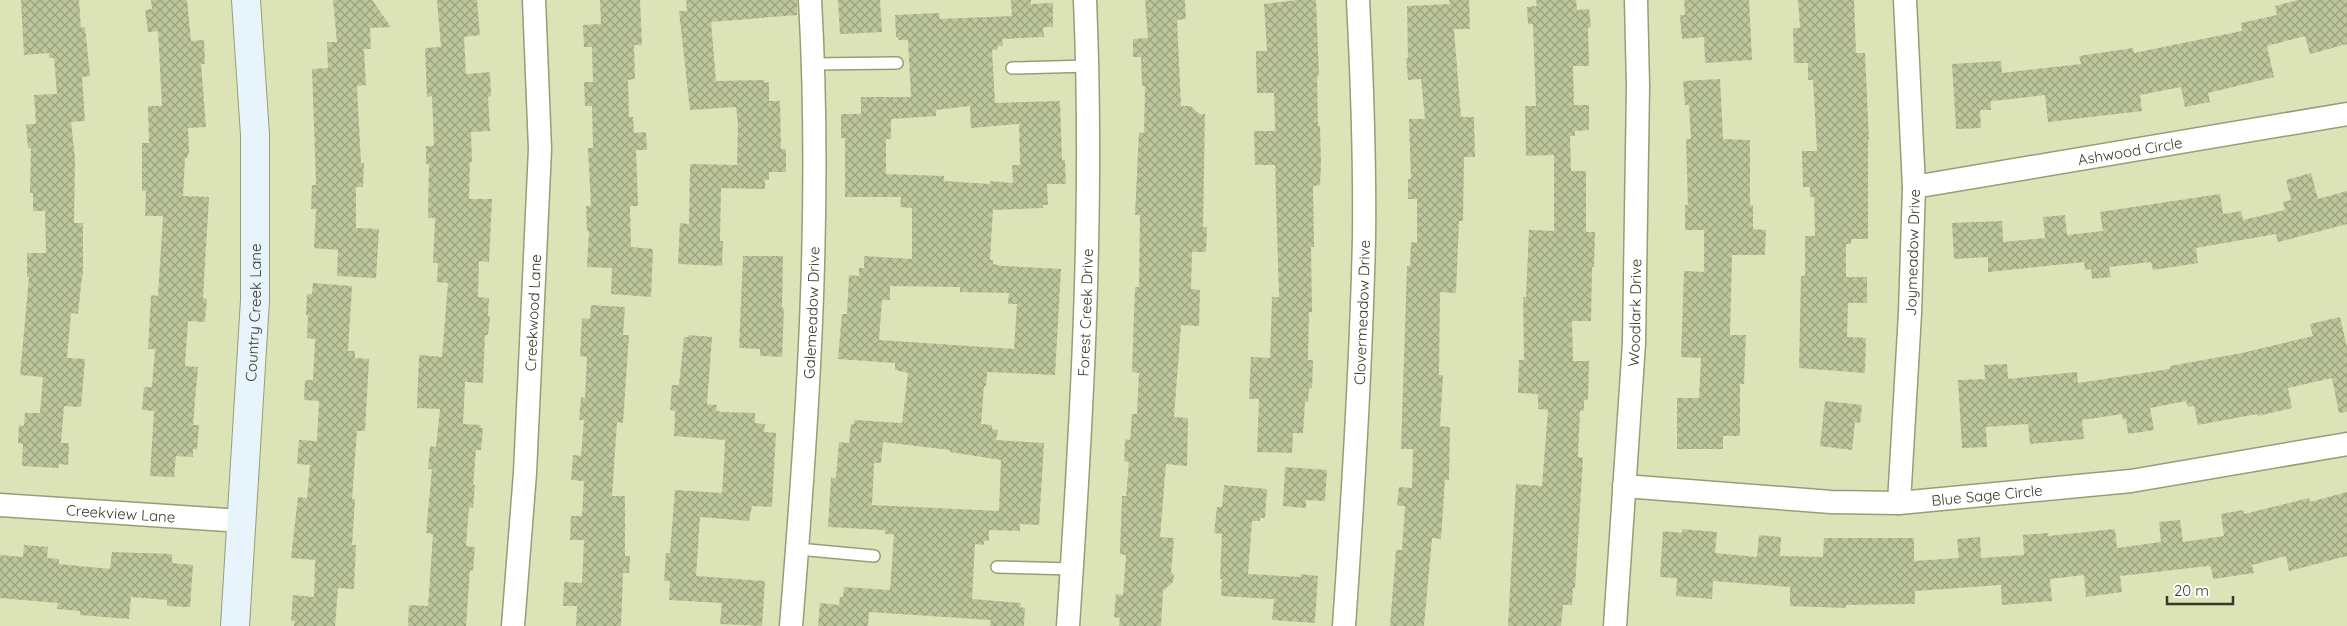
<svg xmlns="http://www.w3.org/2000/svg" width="2347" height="626" font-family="Quicksand,sans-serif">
	<defs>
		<pattern id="building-cross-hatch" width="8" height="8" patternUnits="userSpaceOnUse" patternTransform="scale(1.25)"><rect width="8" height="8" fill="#bdc59a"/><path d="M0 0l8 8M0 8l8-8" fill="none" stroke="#9aa17e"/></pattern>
	</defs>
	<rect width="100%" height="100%" fill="#dbe3b7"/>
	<!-- building -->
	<g fill="url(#building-cross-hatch)" fill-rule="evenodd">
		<polygon points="21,0 79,0 81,28 85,27 90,76 82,77 85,121 71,122 75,159 74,223 83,223 83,276 82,276 78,314 71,313 67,358 85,359 81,407 64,406 61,443 69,443 68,465 59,464 59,468 22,466 23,444 18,443 19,425 24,426 25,413 40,413 43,377 20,375 29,277 27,277 27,253 46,253 45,211 33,211 33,193 30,193 31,148 28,148 26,124 36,124 34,95 57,94 54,58 49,58 49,53 24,55"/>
		<polygon points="151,0 187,0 191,41 204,40 205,64 201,64 206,127 188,128 189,152 187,158 185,158 183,196 209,197 203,298 207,299 205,322 188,321 185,366 198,367 193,425 199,425 197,449 193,449 193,457 176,456 174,477 150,476 154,411 142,410 144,387 152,387 155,349 148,349 151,295 158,296 163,216 145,216 146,191 142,191 142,143 149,143 148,106 162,106 158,31 148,32 145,10 152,9"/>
		<polygon points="333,0 372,0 391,27 370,28 371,49 364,49 366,85 357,86 361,163 364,163 363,187 356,187 356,228 379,229 376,278 337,276 338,250 314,248 316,209 311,209 312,185 316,185 312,69 328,68 327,42 337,42"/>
		<polygon points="437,0 477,0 480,35 464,37 466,74 490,72 491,96 488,97 490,131 471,132 472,162 470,162 469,199 492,199 489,262 479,261 478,297 489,298 488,316 490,316 488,335 485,335 483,383 465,382 463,424 481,425 480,428 483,428 481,450 476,450 473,485 475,485 473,508 469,507 466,546 475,547 473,571 470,570 466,626 408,626 409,605 428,606 433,534 426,533 432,469 428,469 430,446 436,447 440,409 417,408 419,355 442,357 448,283 437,282 438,263 433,263 435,218 428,218 429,164 426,164 426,146 434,146 432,96 427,97 425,48 441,47"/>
		<polygon points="600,0 640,0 642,45 634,45 635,79 628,80 629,117 633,117 634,133 646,132 647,150 636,150 638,206 630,206 631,247 653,249 651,297 611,294 612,268 587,267 589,231 587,231 586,206 591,206 588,148 593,148 592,106 585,106 584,82 593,82 592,47 584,47 583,25 601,24"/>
		<polygon points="686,0 797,0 797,15 711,22 716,81 764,80 765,83 769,82 769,101 780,101 781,149 786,149 786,172 769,172 769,180 765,180 765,189 721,188 720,241 723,241 722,266 678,264 680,223 689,224 690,164 737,165 738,124 736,107 690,110 679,11 687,11"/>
		<polygon points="838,0 880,0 882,32 840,34"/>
		<path d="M1011 0H1031V4L1053 3V27H1043L1044 37 1002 39 1003 46H998L997 50H992L995 103 1060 101 1062 160H1065L1066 184H1047L1048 205H1043V208L993 210 990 260H993V264L1003 266 1061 269 1055 375 987 372 986 386H984L981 424 992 425V429L998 430 996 440 1044 443 1039 525 1020 524V531L989 530V541H984V545L975 544 972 599 1021 603 1020 607 1025 608 1024 626H990L991 620 869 612 868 626H818L820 603 839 605 840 597H843L844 587 890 590 894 534H885V530L828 527 831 478H836L839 442 849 443 851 424H854V420L902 423 908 373 895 370V363L838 359 842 314H847L849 275 859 276V268H864V256L912 259V208L900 207 901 197H845V138H841V114H861V97H911L908 40H899L898 37H896L895 15 939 13 940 19 1012 16ZM970 106 971 128 1019 124 1020 165H1012L1013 183 990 181V184L944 181V176L886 174V139H891V119L936 116V110ZM890 286 960 287V292L1009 293 1008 304H1017L1014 349 879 340 882 300H890ZM883 442 950 450V452L1001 460 999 511 872 505 874 463H881Z"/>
		<polygon points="1145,0 1185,0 1186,19 1177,20 1181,106 1191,106 1199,114 1205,114 1203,227 1207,227 1206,252 1192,252 1191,289 1200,290 1199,326 1181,325 1174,417 1188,418 1187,466 1166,464 1160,537 1174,538 1171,572 1174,575 1173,582 1163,591 1161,626 1119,626 1120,618 1114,617 1116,594 1123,595 1126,555 1120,554 1122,496 1126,496 1129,462 1124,461 1125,439 1130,440 1132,414 1137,414 1139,373 1132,372 1135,287 1139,287 1140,215 1135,215 1139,132 1144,133 1145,86 1142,86 1141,57 1133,57 1133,39 1148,38"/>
		<polygon points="1297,0 1316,0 1319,76 1317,76 1318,126 1320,126 1321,164 1320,185 1313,186 1314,247 1311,247 1312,312 1309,312 1308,360 1313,360 1312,388 1309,388 1308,402 1305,402 1303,433 1293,433 1292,453 1257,452 1259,399 1249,399 1251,357 1270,358 1272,297 1279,297 1275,165 1255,165 1254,131 1275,131 1274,93 1257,93 1256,51 1267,51 1264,4"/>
		<polygon points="1449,0 1469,0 1470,29 1454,29 1461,117 1474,117 1475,157 1464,157 1463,221 1459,221 1456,293 1440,292 1439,375 1443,375 1440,426 1450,427 1449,480 1445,480 1441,539 1432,538 1424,626 1390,626 1396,550 1402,550 1405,506 1397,506 1399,487 1412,488 1413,449 1401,449 1407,266 1410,266 1411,242 1417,243 1417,199 1408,199 1408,179 1411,179 1409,119 1425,119 1421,79 1408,80 1406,58 1408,58 1407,6 1450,4"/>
		<polygon points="1536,0 1576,0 1577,10 1589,9 1591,27 1588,28 1589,66 1573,66 1574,105 1589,105 1589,130 1575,131 1575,136 1570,136 1571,171 1586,171 1586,232 1595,232 1594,267 1592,267 1591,321 1572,321 1573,361 1589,361 1588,400 1584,400 1584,411 1580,410 1578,457 1583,458 1575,588 1573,588 1572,605 1563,605 1561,626 1508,626 1516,484 1542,486 1548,410 1538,409 1538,394 1518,393 1519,360 1524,360 1523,297 1526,297 1529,230 1554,231 1554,155 1526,156 1525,106 1536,106 1533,24 1528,24 1527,7 1537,6"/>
		<polygon points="1684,0 1749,0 1752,60 1705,63 1704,37 1682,39 1680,15 1685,15"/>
		<polygon points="1798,0 1854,0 1856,53 1865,53 1869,140 1868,140 1868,239 1851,239 1851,244 1846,244 1846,277 1867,277 1867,303 1848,303 1847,337 1866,338 1865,373 1799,368 1801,276 1805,276 1805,236 1815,236 1814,197 1810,197 1810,187 1803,187 1802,151 1817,151 1813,80 1808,80 1808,63 1794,63 1793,28 1800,28"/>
		<polygon points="2298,0 2347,0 2347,44 2310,54 2305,36 2267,46 2274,77 2208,93 2210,102 2185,107 2181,87 2140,95 2142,111 2048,122 2045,95 2003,100 1991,101 1991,110 1980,110 1981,128 1956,129 1952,64 2001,61 2002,73 2081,64 2079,56 2133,48 2134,53 2242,31 2241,23 2277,15 2275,6"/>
		<polygon points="1720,79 1723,139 1750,140 1750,205 1753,205 1753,229 1766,230 1765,255 1732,255 1730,335 1746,335 1744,384 1740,384 1740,436 1723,436 1723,449 1677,449 1677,398 1699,398 1701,358 1681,357 1684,271 1704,272 1704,230 1685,230 1685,205 1688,205 1686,139 1691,139 1689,105 1685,105 1683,81"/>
		<polygon points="2311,173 2318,199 2347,191 2347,224 2278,242 2276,234 2196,248 2198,263 2153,270 2151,262 2109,267 2111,277 2092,279 2091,269 2085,270 2084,262 1988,272 1988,257 1954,259 1952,223 2002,221 2003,242 2045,238 2043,217 2065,215 2067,235 2103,231 2100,212 2220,194 2223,214 2241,211 2243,220 2285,210 2283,202 2291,200 2286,180"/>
		<polygon points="743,256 783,256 782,308 784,309 782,357 760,356 760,349 739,348"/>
		<polygon points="313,283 352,286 348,351 355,351 355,358 369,359 365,431 357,431 352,499 355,499 352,545 356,545 354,589 338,588 335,626 294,626 295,621 291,621 293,595 314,597 315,560 291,558 298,497 307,498 310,465 297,464 299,440 317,441 319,401 304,400 305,380 313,380 315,339 307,338 308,315 306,315 307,294 312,294"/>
		<polygon points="591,305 625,307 623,335 629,335 623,423 617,422 612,496 625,496 625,556 630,556 629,573 623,573 621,626 576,626 577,606 563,606 564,582 582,583 584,540 570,540 571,516 582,516 584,481 571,480 573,455 581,456 584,420 579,420 581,397 585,398 587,357 580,356 582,318 590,319"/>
		<polygon points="2340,317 2347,347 2347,412 2339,413 2332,378 2288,388 2292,408 2258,416 2257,414 2198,425 2194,406 2188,407 2186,401 2150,408 2154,430 2128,434 2126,419 2123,420 2122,414 2082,420 2084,439 2030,444 2028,424 1986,427 1987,447 1962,448 1958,380 1985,379 1984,365 2007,364 2008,379 2077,372 2078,383 2170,369 2170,366 2242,353 2313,336 2310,324"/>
		<polygon points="689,335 712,337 707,404 717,405 716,410 721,412 755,413 755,423 765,424 764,432 776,433 772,507 752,506 749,521 700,517 696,576 765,581 762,626 720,624 722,603 669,600 670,581 664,581 666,553 670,553 675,490 722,493 723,479 725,440 674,436 675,411 670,410 672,385 679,385 684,337 688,337"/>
		<polygon points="1825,401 1862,405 1860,423 1855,422 1852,450 1820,446"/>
		<polygon points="1285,467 1327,470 1325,501 1306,500 1306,508 1283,506"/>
		<polygon points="1224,485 1267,489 1265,518 1260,518 1260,521 1252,521 1248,574 1301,577 1301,574 1318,576 1315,623 1272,620 1274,599 1221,596 1222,579 1220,579 1222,534 1214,533 1217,507 1222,507"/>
		<polygon points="2347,492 2347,556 2289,571 2286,556 2252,565 2254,573 2213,579 2211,567 2208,566 2120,576 2122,592 2086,597 2084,575 2050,579 2052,601 2002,605 2001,585 1915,591 1915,604 1846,605 1846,608 1790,606 1790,587 1713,581 1712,599 1676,596 1677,578 1660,577 1663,531 1682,533 1682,529 1717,532 1715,553 1757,557 1759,535 1781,537 1780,556 1823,557 1824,538 1914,538 1914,561 1959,558 1957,539 1980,537 1981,558 2024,555 2023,535 2048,533 2048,536 2115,529 2117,548 2161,542 2159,522 2180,520 2183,542 2224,536 2221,514 2243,510 2244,514 2309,498 2310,502"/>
		<polygon points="24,545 48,547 47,558 59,559 59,564 110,569 112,552 172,554 172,563 193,565 190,607 167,606 167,600 131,597 129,619 80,615 80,611 57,609 58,603 0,598 0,555 23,557"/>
	</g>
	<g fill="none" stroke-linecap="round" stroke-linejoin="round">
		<defs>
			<g id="lane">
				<polyline points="813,64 897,63"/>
				<polyline points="1012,68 1088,66"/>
				<polyline points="798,549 874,556"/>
				<polyline points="997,567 1072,569"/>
			</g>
			<g id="street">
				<path id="s1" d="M1914 187 2347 114"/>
				<path id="s2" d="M1624 486 1831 502 1899 503 2131 481 2347 444"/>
				<path id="s3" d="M1899 503 1910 313 1914 187 1905 0"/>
				<path id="s4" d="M0 505 242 521"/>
				<path id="s5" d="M513 626 525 473 540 149 534 0"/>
				<path id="s6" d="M791 626C808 418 822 209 810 0"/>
				<path id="s7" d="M1068 626C1082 417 1094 209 1085 0"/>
				<path id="s8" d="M1344 626C1353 497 1361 367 1364 238 1365 159 1362 79 1358 0"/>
				<path id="s9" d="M1615 626 1634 343 1638 86 1636 0"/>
			</g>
			<g id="secondary">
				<path id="s10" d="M235 626 255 300V135L246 0"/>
			</g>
		</defs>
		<!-- lane casing -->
		<use href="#lane" stroke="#979e75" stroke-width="14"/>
		<!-- street casing -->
		<use href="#street" stroke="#979e75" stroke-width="25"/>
		<!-- secondary casing -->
		<use href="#secondary" stroke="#979e75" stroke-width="30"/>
		<!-- lane -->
		<use href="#lane" stroke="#fff" stroke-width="11"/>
		<!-- street -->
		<use href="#street" stroke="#fff" stroke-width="22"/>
		<!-- secondary -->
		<use href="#secondary" stroke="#e8f4fb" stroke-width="28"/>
	</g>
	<g text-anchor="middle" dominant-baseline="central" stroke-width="4" stroke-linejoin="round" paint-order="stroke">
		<!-- street labels -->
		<g font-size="15" fill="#363928" stroke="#fff">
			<text stroke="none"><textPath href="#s1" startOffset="219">Ashwood Circle</textPath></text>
			<text stroke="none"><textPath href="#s3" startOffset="251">Joymeadow Drive</textPath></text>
			<text stroke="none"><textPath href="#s10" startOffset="314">Country Creek Lane</textPath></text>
			<text stroke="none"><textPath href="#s5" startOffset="314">Creekwood Lane</textPath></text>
			<text stroke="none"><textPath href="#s6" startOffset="314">Galemeadow Drive</textPath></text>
			<text stroke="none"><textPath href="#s7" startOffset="314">Forest Creek Drive</textPath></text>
			<text stroke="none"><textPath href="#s8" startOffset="314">Clovermeadow Drive</textPath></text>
			<text stroke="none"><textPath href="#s9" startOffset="314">Woodlark Drive</textPath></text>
			<text stroke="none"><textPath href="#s2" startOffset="364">Blue Sage Circle</textPath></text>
			<text stroke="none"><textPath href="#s4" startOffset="121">Creekview Lane</textPath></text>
		</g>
	</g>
	<!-- scale -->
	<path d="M2167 596v8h66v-8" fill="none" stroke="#363928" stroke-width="2.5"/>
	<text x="2174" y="596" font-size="15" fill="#363928" stroke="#ffffff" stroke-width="4" paint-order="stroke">20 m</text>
</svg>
